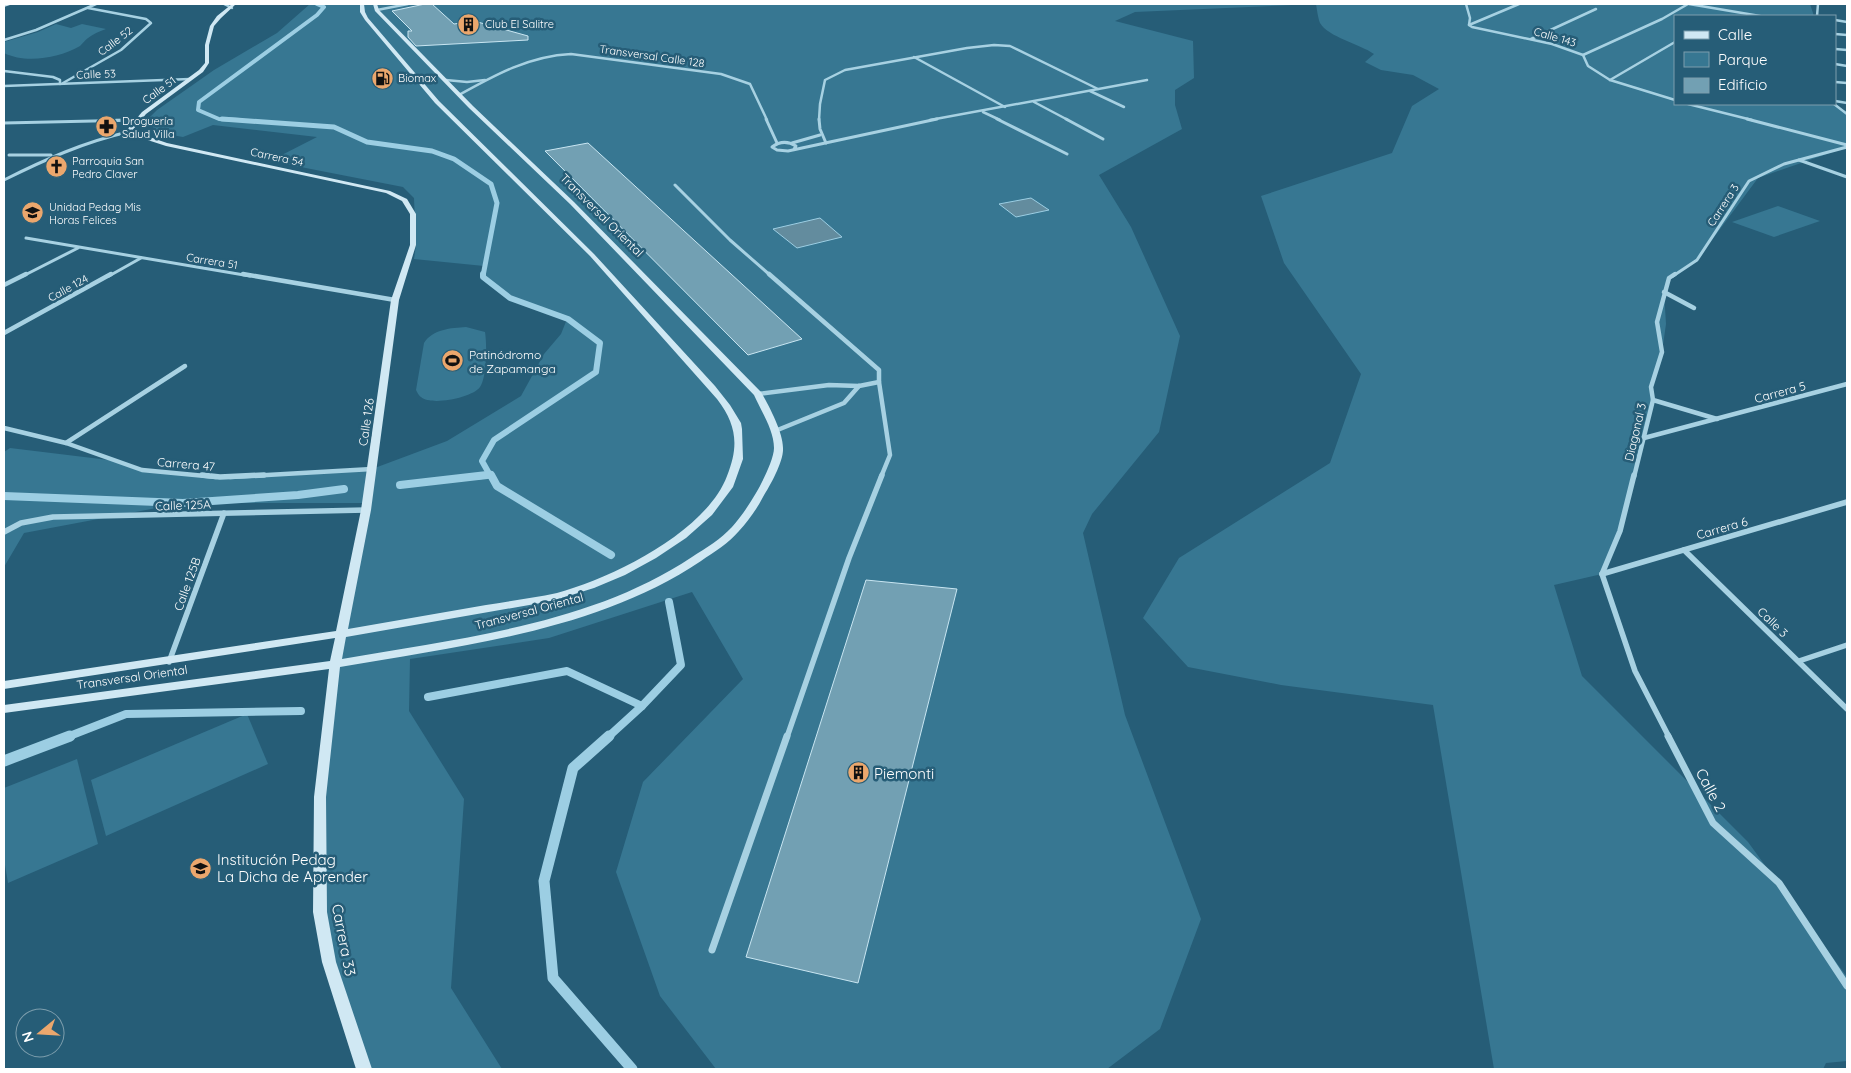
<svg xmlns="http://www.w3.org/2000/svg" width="1851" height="1073" font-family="Quicksand,sans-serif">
	<rect width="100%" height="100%" fill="#265d77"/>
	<!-- green -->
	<g fill="#377792">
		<polygon points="310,4 1314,4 1135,12 1115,21 1193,41 1194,78 1175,90 1175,105 1182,129 1099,175 1131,227 1180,336 1159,432 1092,514 1083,533 1125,715 1201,919 1160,1029 1107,1069 716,1069 660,996 616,872 643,782 743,679 692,592 549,638 410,659 409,711 464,799 451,988 502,1069 364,1069 355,1043 320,912 324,746 367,503 183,503 24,533 4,567 4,452 10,448 117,461 142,470 220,477 372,469 447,441 521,396 544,354 561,334 567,319 510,298 483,277 484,266 414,259 416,245 414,198 403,187 270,161 317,137 213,125 183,137 160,133 150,125 149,118 157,110 214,70 277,33"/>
		<path d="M1316 4H1810L1814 16H1675V104H1834L1847 114V147L1758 178 1697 260 1669 278 1664 292 1666 324 1662 352 1651 387 1653 400 1620 531 1602 574 1554 585 1582 676 1748 842 1847 977V1061L1826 1063 1823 1069H1494L1433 705 1281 685 1188 667 1143 618 1179 558 1330 463 1361 374 1284 263 1261 196 1392 153 1412 106 1439 89 1413 75 1381 70 1365 62 1374 54C1360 44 1328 37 1320 23 1318 18 1317 10 1316 4Z"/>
		<path d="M56 24 71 28 82 24 106 29C100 31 93 34 88 38 85 40 83 43 80 46 59 58 26 64 4 53V42L38 32Z"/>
		<polygon points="1778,206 1820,221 1774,237 1732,222"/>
		<path d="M466 327 485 332C487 344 487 378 480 387 472 398 431 406 421 397 419 396 417 392 416 390L424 343C433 329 451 328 466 327Z"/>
		<polygon points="247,714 268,764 106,836 91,780"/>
		<polygon points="77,759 98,844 8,883 4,859 4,788"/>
	</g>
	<!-- water -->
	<g fill="#638c9e" stroke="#9ccee3">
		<polygon points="1031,198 1049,210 1016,217 999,204"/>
		<polygon points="820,218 842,237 797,248 773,229"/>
	</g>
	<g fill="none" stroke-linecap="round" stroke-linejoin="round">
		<!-- stream-far4 -->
		<polyline stroke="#9ccee3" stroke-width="4" points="240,120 219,119 198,110 199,102 317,15 324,7 317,4"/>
		<!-- stream-far3 -->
		<polyline stroke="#9ccee3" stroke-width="5" points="222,119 334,127 367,142 432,151 454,159 491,184 497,203 483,276"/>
		<!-- stream-far2 -->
		<g stroke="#9ccee3" stroke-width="6">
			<polyline points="483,274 483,277 510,298 568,319 600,343 596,372 494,440 482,461 491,477"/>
			<polyline points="475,477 490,475"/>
		</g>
		<!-- stream-far1 -->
		<g stroke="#9ccee3" stroke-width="8">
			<polyline points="491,475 497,486 611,555"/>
			<polyline points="400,485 487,475"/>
			<polyline points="4,496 183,503 298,495 344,489"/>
			<polyline points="428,697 567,671 642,706"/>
			<polyline points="67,737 126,714 301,711"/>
			<polyline points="608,737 642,706 681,665 669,602"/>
		</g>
		<!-- stream -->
		<g stroke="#9ccee3" stroke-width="11">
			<polyline points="609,736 573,768 544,881 553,978 632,1069"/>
			<polyline points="4,761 70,736"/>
		</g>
	</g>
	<!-- building -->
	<g fill="#72a0b3" stroke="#c9e6f2">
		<polygon points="425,4 432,4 454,24 474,21 528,36 528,40 416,46 408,37 408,31 412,31 392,11"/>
		<polygon points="588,143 802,339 748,355 545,151"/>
		<polygon points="866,580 957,589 858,983 746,957"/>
	</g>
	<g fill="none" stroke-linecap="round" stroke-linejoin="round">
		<!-- street-far4 -->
		<g stroke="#a7d1e2" stroke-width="2.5">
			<polyline points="224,4 232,8"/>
			<polyline points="1466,4 1470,18 1469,25 1472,27 1552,44 1583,55 1588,66 1610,80 1675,100"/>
			<polyline points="1689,4 1760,16"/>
			<polyline points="377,10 408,4"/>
			<polyline points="1817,16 1818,4"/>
			<polyline points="1835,20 1847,22"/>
			<polyline points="1469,25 1519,4"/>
			<polyline points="1835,34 1847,35"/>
			<polyline points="1531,39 1596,9"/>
			<polyline points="4,40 36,30 96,4"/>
			<polyline points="1835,49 1847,50"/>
			<polyline points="1583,55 1662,19 1688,4"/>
			<polyline points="914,57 1005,107"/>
			<polyline points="1835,64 1847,66"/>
			<polyline points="4,71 53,77 60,80 60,84"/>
			<polyline points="446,80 467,82 485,80"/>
			<polyline points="1610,80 1675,42"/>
			<polyline points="1835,82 1847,83"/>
			<polyline points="63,83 121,50 151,23 146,19 88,8"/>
			<polyline points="4,86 190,79"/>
			<polyline points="1090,91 1124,107"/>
			<path d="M459 95C495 75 529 56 571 54L721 74 750 84 767 120"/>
			<polyline points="1835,101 1847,103"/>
			<polyline points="1034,102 1068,120"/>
			<polyline points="1688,104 1752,120"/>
			<polyline points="1834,104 1847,114"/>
			<polyline points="983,112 1000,120"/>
			<polyline points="116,120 138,120"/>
			<polyline points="819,120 820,104 825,80 845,70 967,48 994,45 1010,46 1098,89"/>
			<polyline points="930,120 1147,80"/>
		</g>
		<!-- street-far3 -->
		<g stroke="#a7d1e2" stroke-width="3">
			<polyline points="766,119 777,143"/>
			<polyline points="819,119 820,129 826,143"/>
			<polyline points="997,119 1067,154"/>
			<polyline points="1066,119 1103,139"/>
			<polyline points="1747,119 1847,145"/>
			<polyline points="4,123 138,120"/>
			<polyline points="792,143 820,135"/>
			<path d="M794 149 796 146C788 141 780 141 772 147L777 150 788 151 937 119"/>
			<polyline points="9,155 51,155"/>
			<polyline points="1799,160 1847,177"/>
			<path d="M4 180C44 160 84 142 128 132"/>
			<polyline points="675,185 730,240 771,276"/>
			<polyline points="26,238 250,276"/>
			<polyline points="23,276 78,248"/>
			<polyline points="109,276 141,258"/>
			<polyline points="1673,276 1697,260 1749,181 1784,164 1847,147"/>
		</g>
		<!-- street-far2 -->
		<g stroke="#a7d1e2" stroke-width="4.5">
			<polyline points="243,274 395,300"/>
			<polyline points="769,274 879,370 879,382"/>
			<polyline points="4,285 26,274"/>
			<polyline points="1664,292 1694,308"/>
			<polyline points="4,333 111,274"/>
			<polyline points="758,394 829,385 859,386 879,382 890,455 881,477"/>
			<polyline points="1653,400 1717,419"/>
			<polyline points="4,428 66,443 142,470 216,477"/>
			<polyline points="775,431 844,403 859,386"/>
			<polyline points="1644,438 1847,384"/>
			<polyline points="66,443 185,366"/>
			<polyline points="230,477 372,469"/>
			<polyline points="1634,477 1653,400 1651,387 1662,352 1657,322 1669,278 1675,274"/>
		</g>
		<!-- street-far1 -->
		<g stroke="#a7d1e2" stroke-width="5.5">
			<polyline points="202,475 220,477 264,475"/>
			<polyline points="4,532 21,523 53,517 366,510"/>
			<polyline points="1684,550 1847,709"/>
			<polyline points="1602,574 1620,531 1634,475"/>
			<polyline points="1602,574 1635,671 1669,737"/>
			<polyline points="1602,574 1847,502"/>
			<polyline points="1799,661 1847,645"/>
			<polyline points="169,662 224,513"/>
			<polyline points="787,737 849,558 882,475"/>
		</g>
		<!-- street -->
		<g stroke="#a7d1e2" stroke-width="7">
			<polyline points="1668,736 1713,823 1779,883 1847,986"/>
			<polyline points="712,950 787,736"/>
		</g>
		<!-- secondary -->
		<g fill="#d0e8f3" fill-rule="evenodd">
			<polygon points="7,4 13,4 4,7 4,5"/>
			<path d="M232 4H236L221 18 214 26 209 45V63L203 72 146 114 132 131 167 143 390 191 407 199 416 214V245L399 300 371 510 348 629C394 621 440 613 486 605 509 601 534 598 557 593 612 578 706 532 727 476 739 446 737 425 717 399L590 256 435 103 365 20 360 12V4H364L365 12 368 18 439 101 594 254 715 386 730 405 741 423 742 429 743 459 733 487 712 515 686 538 656 558 625 575 594 588 552 601 346 637 342 659C460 638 590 625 692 557 706 548 721 539 732 527 741 517 749 505 756 493 762 483 774 459 774 448 774 430 761 411 754 395L570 204 469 108 375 11 373 4H377L379 10 473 106 574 202 761 392C769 406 783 432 783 448 784 461 770 486 763 497 757 509 748 521 739 531 729 543 714 552 701 561 597 631 461 646 340 667L326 797 327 912 336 962 372 1069H356L322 962 313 912 314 797 329 669 4 713V705L330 661 335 638 4 689V681L336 631 361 510 391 300 410 245V214L402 201 386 193 166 146 126 133V131L142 112 199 70 205 63V45L210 26 217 16Z"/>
		</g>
	</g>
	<!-- icons -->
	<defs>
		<symbol id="building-disc" viewBox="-11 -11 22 22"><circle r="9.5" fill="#eba76d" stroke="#265d77"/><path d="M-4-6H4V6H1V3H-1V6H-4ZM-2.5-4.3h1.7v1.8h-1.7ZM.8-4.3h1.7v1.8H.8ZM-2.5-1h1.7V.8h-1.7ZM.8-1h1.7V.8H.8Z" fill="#111"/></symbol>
		<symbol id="fuel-disc" viewBox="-11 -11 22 22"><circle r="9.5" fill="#eba76d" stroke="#265d77"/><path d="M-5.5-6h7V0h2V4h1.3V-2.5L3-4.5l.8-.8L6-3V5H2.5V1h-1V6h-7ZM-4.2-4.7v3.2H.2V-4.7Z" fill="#111"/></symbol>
		<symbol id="pharmacy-disc" viewBox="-11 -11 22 22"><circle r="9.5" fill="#eba76d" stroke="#265d77"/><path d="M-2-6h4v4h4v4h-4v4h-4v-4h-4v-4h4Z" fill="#111"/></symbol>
		<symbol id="church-disc" viewBox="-11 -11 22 22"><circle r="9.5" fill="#eba76d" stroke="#265d77"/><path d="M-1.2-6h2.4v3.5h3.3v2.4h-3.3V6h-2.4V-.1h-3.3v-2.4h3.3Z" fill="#111"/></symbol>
		<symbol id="school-disc" viewBox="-11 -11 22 22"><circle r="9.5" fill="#eba76d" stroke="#265d77"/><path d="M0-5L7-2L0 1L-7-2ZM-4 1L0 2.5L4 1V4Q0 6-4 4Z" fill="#111"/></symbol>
		<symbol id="stadium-disc" viewBox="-11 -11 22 22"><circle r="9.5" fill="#eba76d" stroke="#265d77"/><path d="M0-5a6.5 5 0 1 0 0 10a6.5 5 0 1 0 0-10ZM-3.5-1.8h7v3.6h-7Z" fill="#111"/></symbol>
	</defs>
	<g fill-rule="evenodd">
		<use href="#building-disc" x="456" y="12" width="25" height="25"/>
		<use href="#fuel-disc" x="370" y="66" width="25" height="25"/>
		<use href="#pharmacy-disc" x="94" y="114" width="25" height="25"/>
		<use href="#church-disc" x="44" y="154" width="25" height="25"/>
		<use href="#school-disc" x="20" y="200" width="25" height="25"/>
		<use href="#stadium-disc" x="440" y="348" width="25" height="25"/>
		<use href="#building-disc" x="846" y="760" width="25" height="25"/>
		<use href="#school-disc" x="188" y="856" width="25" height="25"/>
	</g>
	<g text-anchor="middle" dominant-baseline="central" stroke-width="5" stroke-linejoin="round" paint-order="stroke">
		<!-- far-poi labels -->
		<g font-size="11" fill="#fff" stroke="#265d77" text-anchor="start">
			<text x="485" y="24">Club El Salitre</text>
			<text x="398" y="78">Biomax</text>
			<text x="122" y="121">Droguería<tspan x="122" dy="13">Salud Villa</tspan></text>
			<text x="72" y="161">Parroquia San<tspan x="72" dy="13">Pedro Claver</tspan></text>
			<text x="49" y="207">Unidad Pedag Mis<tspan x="49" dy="13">Horas Felices</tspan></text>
		</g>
		<!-- far-street labels -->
		<g font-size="11" fill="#fff" stroke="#265d77">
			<text transform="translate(1555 37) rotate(16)">Calle 143</text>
			<text transform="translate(115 41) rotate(-37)">Calle 52</text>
			<text transform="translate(652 56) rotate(8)">Transversal Calle 128</text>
			<text transform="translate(96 74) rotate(-2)">Calle 53</text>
			<text transform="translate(159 90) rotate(-36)">Calle 51</text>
			<text transform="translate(277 157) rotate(12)">Carrera 54</text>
			<text transform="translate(1723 205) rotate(-57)">Carrera 3</text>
			<text transform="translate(212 261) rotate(9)">Carrera 51</text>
			<text transform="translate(68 288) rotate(-29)">Calle 124</text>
		</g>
		<!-- street labels -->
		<g font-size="12" fill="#fff" stroke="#265d77">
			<text transform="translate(602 215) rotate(45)">Transversal Oriental</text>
			<text transform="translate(1780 392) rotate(-15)">Carrera 5</text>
			<text transform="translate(366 422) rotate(-82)">Calle 126</text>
			<text transform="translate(1635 432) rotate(-77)">Diagonal 3</text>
			<text transform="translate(186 464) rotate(5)">Carrera 47</text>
			<text transform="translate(183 505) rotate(-2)">Calle 125A</text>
			<text transform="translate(1722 528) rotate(-16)">Carrera 6</text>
			<text transform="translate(187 584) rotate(-70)">Calle 125B</text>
			<text transform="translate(529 611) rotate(-15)">Transversal Oriental</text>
			<text transform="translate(1773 622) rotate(44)">Calle 3</text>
			<text transform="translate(132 677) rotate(-8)">Transversal Oriental</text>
		</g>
		<!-- poi labels -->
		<g font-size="12" fill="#fff" stroke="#265d77" text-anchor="start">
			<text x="469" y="354">Patinódromo<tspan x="469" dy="14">de Zapamanga</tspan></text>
		</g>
		<!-- near-poi labels -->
		<g font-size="15" fill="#fff" stroke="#265d77" text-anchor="start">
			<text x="874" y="773">Piemonti</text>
			<text x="217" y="859">Institución Pedag<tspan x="217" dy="17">La Dicha de Aprender</tspan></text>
		</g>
		<!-- near-street labels -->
		<g font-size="15" fill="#fff" stroke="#265d77">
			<text transform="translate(1711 790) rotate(62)">Calle 2</text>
			<text transform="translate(344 940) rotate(79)">Carrera 33</text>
		</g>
	</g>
	<!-- border -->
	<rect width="1851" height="1073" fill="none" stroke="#ffffff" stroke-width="10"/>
	<!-- legend -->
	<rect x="1674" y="15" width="162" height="90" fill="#265d77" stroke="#7d9ead"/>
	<rect x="1684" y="31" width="25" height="8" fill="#d0e8f3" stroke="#7d9ead"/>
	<text x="1718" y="40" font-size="15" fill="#ffffff">Calle</text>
	<rect x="1684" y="52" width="25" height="15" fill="#377792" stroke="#7d9ead"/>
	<text x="1718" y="65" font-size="15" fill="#ffffff">Parque</text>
	<rect x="1684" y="78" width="25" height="15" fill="#72a0b3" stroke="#7d9ead"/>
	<text x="1718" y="90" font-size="15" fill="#ffffff">Edificio</text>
	<!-- north arrow -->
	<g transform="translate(40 1033) rotate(252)"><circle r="24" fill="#265d77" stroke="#7d9ead"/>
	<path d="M0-4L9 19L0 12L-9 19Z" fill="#eba76d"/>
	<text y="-8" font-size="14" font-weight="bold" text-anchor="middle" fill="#ffffff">N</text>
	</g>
</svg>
